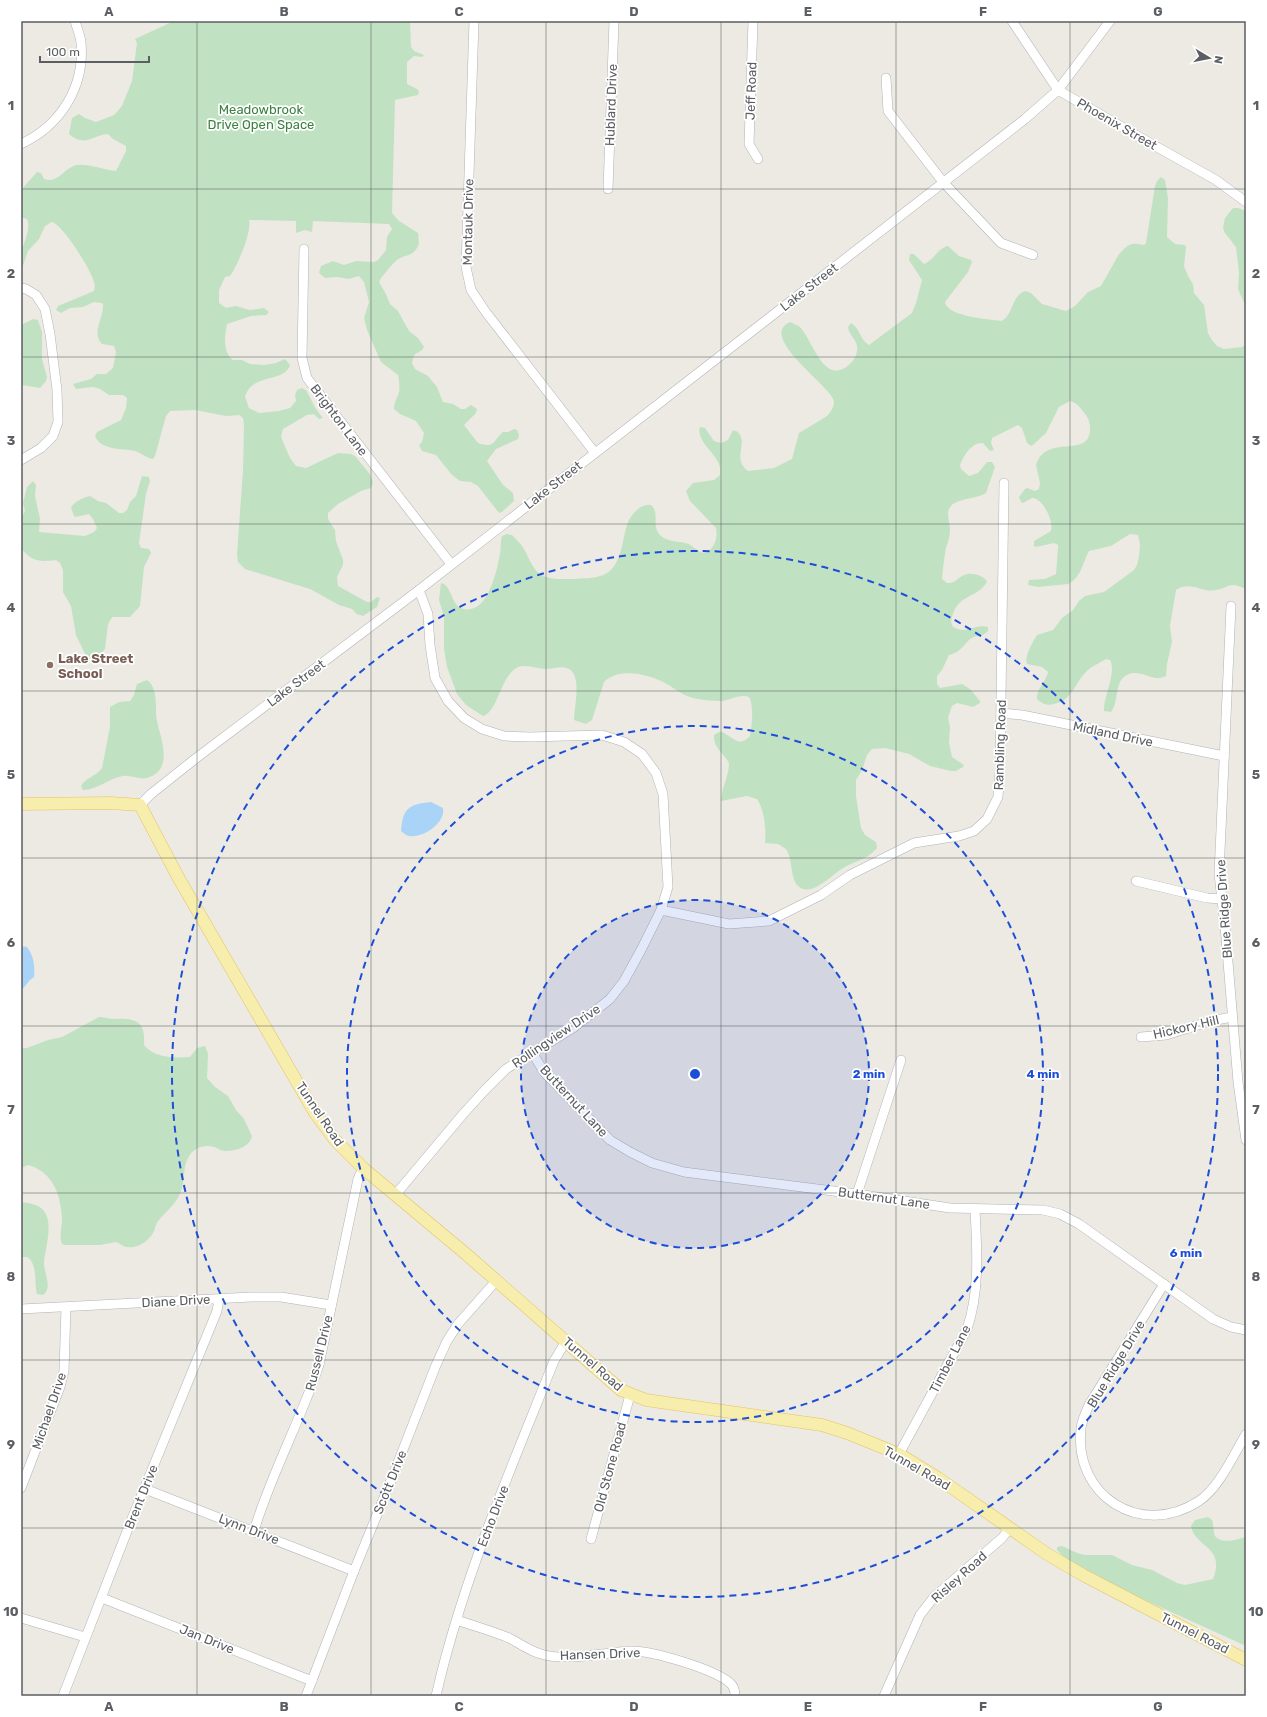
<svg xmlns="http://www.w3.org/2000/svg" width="1267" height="1717" font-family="Rubik,sans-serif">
	<rect width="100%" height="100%" fill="#eceae3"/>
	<!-- green -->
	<g fill="#c1e2c2">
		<path d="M174 21H410L411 47 414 51 424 55 422 57 414 56 407 62V84L417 89 419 92 418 95 395 100 392 213 399 221 418 233 419 244C413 258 407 253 397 260 392 264 381 277 379 282L386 294 390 304 398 311 409 331 418 338 424 347 422 350C414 356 415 351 412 363L415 369 428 376 437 387 443 402 453 404 461 409H465L471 405 477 409 476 413 464 425 478 443C496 449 493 440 503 432H508L514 429 517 430 519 435 518 439 496 449 487 461 503 485 513 493 514 501 502 512 499 513 478 486 471 482 460 481 452 475 436 455 422 451 419 445 422 442 424 433 416 421 400 414 394 409C394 402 397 399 399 392 400 386 399 381 398 375L381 362 367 330 364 318 369 302 364 282 359 276 349 279 337 277 325 278 319 273 321 266 333 261 344 265 356 261 374 262 378 260 386 250 387 237 392 229 389 224 313 221 312 232 305 230 296 233V221L249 220C252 231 238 265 230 276L225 277 219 290V303L226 308 236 306 250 310 264 308 269 312 266 315 251 316 227 324C225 336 222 351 233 360H242L250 364 264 365 276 363 285 359 290 365C285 383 251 373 245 397L249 408 259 413 279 411 290 408 296 401 295 395 297 390 302 388 306 390 316 409 322 417 323 418 319 419 314 414 307 415 283 429 281 437 290 458 296 466 306 468 338 453 351 454 355 456 369 473 373 482 371 488 361 491 338 504 328 513V519L335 530 336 541 343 560V565L337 577 338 586 367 602H371L377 597 380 598 377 607 363 616 357 614 352 609 339 605 310 589 245 569 238 562 237 555 243 470 244 426 243 418 239 415 226 416 195 410 170 411 166 416 155 456 153 459C146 458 142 453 135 451 122 448 101 451 95 436L97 432 121 420 126 408 127 398 123 395H109L100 389 93 387 76 389 73 384 91 379 97 374H106L113 368 116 352 114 346 102 344C91 333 104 317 103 304L101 303 94 302 83 307 70 308 61 313 56 310 58 306 94 291C95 288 95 285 94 282 91 270 63 225 52 222L45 226 39 239 28 251 21 271C21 266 20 257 21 252 24 243 31 229 27 219L21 217V190L37 172 41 173 44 179C58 184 64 168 76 165 86 163 106 170 116 171L126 151V146L113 139 108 134C93 135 85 148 69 134L72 118 79 114 85 118 96 122 114 115 122 106 132 81 137 43 135 39Z"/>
		<path d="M1161 177 1165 180 1168 198 1167 237 1175 244 1185 245 1186 247 1184 266 1188 276 1193 284 1194 293 1204 305 1208 333 1212 340 1217 346 1224 349 1242 347 1246 345V589C1228 581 1232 587 1216 590 1202 593 1190 580 1176 590L1170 626 1172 642 1167 664 1166 676C1153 683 1142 669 1129 674 1113 680 1120 701 1111 712L1104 711C1103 697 1117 673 1110 660L1106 659C1100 663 1092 666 1087 671 1075 682 1073 700 1054 704 1048 706 1042 704 1037 699 1036 689 1046 682 1048 672L1042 667 1027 664C1024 656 1033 642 1037 635L1053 630 1062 618 1073 610 1079 601 1085 596 1104 592 1134 570 1137 565 1139 556 1140 544 1138 535 1130 534 1111 546 1089 551C1083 562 1081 578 1068 584L1038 587 1028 585 1029 580 1045 579 1056 574 1058 548V545L1054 543 1036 547 1034 546V541L1051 531C1054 521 1042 497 1032 498L1023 503 1021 502 1019 497 1025 489 1027 488 1035 491 1039 489 1040 483 1036 465C1046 433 1089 459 1090 430 1090 423 1089 420 1086 415 1081 409 1078 403 1070 401L1059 407 1046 433 1033 445 1031 446 1027 443 1022 428 1018 425 992 438 991 443 994 450 990 451 983 443C972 442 964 455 960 465L961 469 969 476 978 473 987 462H992L995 467 986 493C977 499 958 498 951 506 945 513 950 521 950 530 950 536 948 542 946 548 944 558 943 568 942 579L947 583C955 584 957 578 964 575 971 572 984 575 987 582 975 601 956 592 951 622L953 627C968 635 974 623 988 627V631C984 636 979 635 974 637 964 641 965 651 949 655L942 670 937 676V684L940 688 962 684 970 689 980 701V703L973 707 957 703 952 706 948 718 950 727 949 743 952 757 964 765 963 767 956 771H951L930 766 909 754 885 748 872 749 867 755 862 770 856 780V796L861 828 865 835 876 842 877 848C866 861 853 861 840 870 831 876 810 898 798 886 790 878 793 859 786 849L778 844 765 843C766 829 765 811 757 799L747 796 721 801C721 788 729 777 729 763 724 753 713 748 714 735L719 732H722C733 737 739 748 750 736 752 726 754 706 749 697 740 693 730 701 719 701 712 701 705 700 698 699 684 697 676 689 665 683 648 674 619 667 604 682L592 720 586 724 574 720C574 706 583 674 567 668 560 666 553 669 546 669 537 669 527 664 518 667 500 676 498 712 483 716L466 705 457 694 447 667 444 649V617L439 600 441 583C451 585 451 601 459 607 462 609 467 610 471 609 489 606 497 570 500 554 501 548 500 542 502 536L507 534 512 535C515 538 519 542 522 546 528 554 531 568 540 574 549 580 562 579 573 579 582 578 594 579 603 575 622 568 622 539 627 525 630 515 641 503 651 505 661 515 650 525 661 536 668 542 677 541 685 543 696 545 703 562 713 546 717 540 717 534 716 528L690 501 686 491 693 483 714 480 720 475C724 456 695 444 700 427L705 428 714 441 721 443 728 440 733 430 738 432C749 444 731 458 748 471L774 468 792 459 799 433 827 416C830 413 834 407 834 402 834 388 756 337 790 322 794 324 798 325 801 328 814 344 825 388 851 363 855 359 858 352 857 346 856 339 849 335 848 327L851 323C860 328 860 340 869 345L912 313 916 303 922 280 909 260 910 254H914L924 264C934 260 938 248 948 246L959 256 971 260 972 262 968 272 945 302C948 317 988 319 1001 321 1014 316 1011 294 1026 291L1031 293 1042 304 1066 311 1075 306 1088 292 1101 286 1119 254C1129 244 1130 242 1144 245L1146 243 1155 186 1157 181Z"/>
		<polygon points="1233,208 1238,208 1246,211 1246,307 1238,289 1239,273 1236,247 1225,233 1223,228 1225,218"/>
		<polygon points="33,319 38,320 42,332 42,359 47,377 46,381 40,388 21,385 21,325"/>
		<path d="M142 476 149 477 150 481 146 494 139 543 141 548 149 549 151 553 144 567 140 606 130 617H113L111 619 108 624 105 649 98 658 90 659 86 656 76 635 71 606 63 592V570L60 563 56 560C39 562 32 562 21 548V518L25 511 23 503 27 487 33 481 36 485 35 496 40 519 39 532 85 536 94 532 97 528 93 519 89 514 76 517 74 516 71 508C74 501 83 498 90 496L98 501 106 503 119 513H123L127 510 130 502 136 496Z"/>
		<path d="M147 680C157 686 156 705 156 715 158 734 177 769 147 778 139 780 131 775 123 776 109 778 98 790 83 790L81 786C86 777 97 776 102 768L110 727V707L119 702 130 701 134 695 137 684Z"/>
		<path d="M99 1017C104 1017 109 1019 115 1019 136 1018 146 1022 144 1045 154 1058 175 1058 190 1057L197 1048 205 1046 208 1054 207 1078 215 1087 228 1096 236 1110 244 1119 252 1136C250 1147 236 1151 225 1151 221 1151 218 1148 214 1147 204 1144 193 1148 188 1158 183 1167 185 1178 182 1188 178 1203 168 1209 159 1220 156 1223 156 1226 154 1231 150 1240 138 1249 127 1247 123 1247 120 1243 116 1242L100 1245H65L62 1244C59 1236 62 1227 62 1219 61 1195 53 1172 28 1165L21 1168V1048H27L48 1040 62 1037Z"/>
		<path d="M21 1202C28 1203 39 1204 44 1211 54 1225 45 1247 44 1263 44 1273 53 1288 43 1295L37 1294C34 1283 38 1264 27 1257H21Z"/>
		<path d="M1208 1517 1212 1520C1214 1525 1213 1532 1215 1536 1222 1545 1238 1539 1246 1537V1646L1116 1587 1069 1562 1057 1550V1547L1062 1546 1077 1553 1085 1555H1112L1132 1565 1152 1570 1177 1583 1185 1585 1213 1579C1226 1546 1195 1548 1191 1526L1195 1520Z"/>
	</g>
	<!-- water -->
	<g fill="#a9d3f7">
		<path d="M431 802 443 808C446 823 423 838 410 836 406 836 404 833 401 831 403 808 409 804 431 802Z"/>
		<path d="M21 946 27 947C34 956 35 967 34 977L30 980 21 991Z"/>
	</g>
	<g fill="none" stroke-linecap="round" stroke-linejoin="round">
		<defs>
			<g id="minor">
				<polyline points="474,21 466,267 471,290 485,311 595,453"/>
				<polyline points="753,21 749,144 758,159"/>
				<polyline points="1012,21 1058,90 1141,138 1216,180 1246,202"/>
				<polyline points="886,78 888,111 943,182 1001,243 1033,255"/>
				<path d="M21 144C61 125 85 87 81 42 80 35 77 28 75 21"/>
				<polyline points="608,189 614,21"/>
				<polyline points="304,249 302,358 307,378 451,564"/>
				<polyline points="21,288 26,289 36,295 45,309 50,334 57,390 58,422 53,436 41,448 21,460"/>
				<polyline points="1231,606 1219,874 1225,926 1238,1082 1246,1140"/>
				<polyline points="1001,713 1022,715 1224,756"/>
				<polyline points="140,805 151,794 195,759 419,590 1025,119 1058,90 1110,21"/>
				<polyline points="1136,881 1207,898 1222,899"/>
				<polyline points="661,910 729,924 769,921 821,895 850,875 914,843 959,836 974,831 987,819 998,797 1000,772 1004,483"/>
				<polyline points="1141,1037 1166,1035 1211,1021 1232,1017"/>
				<polyline points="533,1054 544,1072 610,1140 630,1152 652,1163 684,1172 857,1194 950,1208 1043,1210 1060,1214 1079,1224 1213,1319 1231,1327 1246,1330"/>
				<polyline points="396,1194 464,1113 484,1091 506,1069 573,1028 610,999 624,981 641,950 661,910 668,887 663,794 656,773 642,754 624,742 602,735 530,737 504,736 482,729 464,718 448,701 435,678 430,645 428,614 419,590"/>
				<polyline points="857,1194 901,1060"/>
				<path d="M1164 1284 1089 1405C1086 1412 1082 1420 1081 1428 1073 1496 1141 1539 1199 1501 1219 1488 1234 1454 1246 1434"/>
				<polyline points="21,1309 251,1297 281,1297 331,1305"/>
				<path d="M899 1454 967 1329C980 1291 977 1250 975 1210"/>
				<polyline points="21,1488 60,1387 64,1371 66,1308"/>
				<polyline points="145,1489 354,1571"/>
				<path d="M254 1531C271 1474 300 1422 319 1365L358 1179 363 1168"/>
				<polyline points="591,1539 630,1395"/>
				<polyline points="102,1598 312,1681"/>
				<polyline points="21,1618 85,1637"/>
				<path d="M457 1620C474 1626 492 1631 509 1638 519 1643 530 1651 541 1654 566 1662 606 1652 632 1651 653 1651 714 1669 730 1683 734 1686 735 1691 735 1696"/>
				<polyline points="63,1696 131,1521 217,1311 219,1299"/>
				<polyline points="306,1696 354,1571 392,1478 436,1365 447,1341 458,1324 496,1281"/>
				<path d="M436 1696C462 1581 510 1471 554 1361L566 1341"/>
				<polyline points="884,1696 920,1615 934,1597 1002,1538 1010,1528"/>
			</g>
			<polyline id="major" points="21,804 111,803 140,805 178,877 315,1113 335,1140 363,1168 466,1254 621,1390 646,1400 822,1425 847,1433 899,1454 938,1478 1047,1554 1083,1575 1246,1660"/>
		</defs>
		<!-- minor casing -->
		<use href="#minor" stroke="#b0b3b7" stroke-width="10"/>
		<!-- major casing -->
		<use href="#major" stroke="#e3c365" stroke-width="13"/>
		<!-- minor -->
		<use href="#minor" stroke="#fff" stroke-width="9"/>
		<!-- major -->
		<use href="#major" stroke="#f7edad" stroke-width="12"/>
	</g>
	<!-- grid -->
	<path fill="none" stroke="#5b5e62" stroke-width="1" stroke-opacity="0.55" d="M197 21V1696M371 21V1696M546 21V1696M721 21V1696M896 21V1696M1070 21V1696M21 189H1246M21 357H1246M21 524H1246M21 691H1246M21 858H1246M21 1026H1246M21 1193H1246M21 1360H1246M21 1528H1246"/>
	<!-- distance rings -->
	<circle cx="695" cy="1074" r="174" fill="#1d4ed8" fill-opacity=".12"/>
	<g fill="none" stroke="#1d4ed8" stroke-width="2" stroke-dasharray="7 5">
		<circle cx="695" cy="1074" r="174"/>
		<circle cx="695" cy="1074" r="348"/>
		<circle cx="695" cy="1074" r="523"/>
	</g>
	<!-- markers -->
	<circle fill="#8d6e63" stroke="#fff" stroke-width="1.5" cx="50" cy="665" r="4"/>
	<g text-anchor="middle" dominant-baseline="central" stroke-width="3.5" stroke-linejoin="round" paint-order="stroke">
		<!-- street labels -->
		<g font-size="13" fill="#5b5e62" stroke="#fff">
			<text transform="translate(751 91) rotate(-88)">Jeff Road</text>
			<text transform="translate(611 105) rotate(-88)">Hublard Drive</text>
			<text transform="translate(1117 124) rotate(30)">Phoenix Street</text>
			<text transform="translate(468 222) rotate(-89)">Montauk Drive</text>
			<text transform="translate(809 287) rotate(-38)">Lake Street</text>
			<text transform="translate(339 420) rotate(53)">Brighton Lane</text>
			<text transform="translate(553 485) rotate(-38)">Lake Street</text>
			<text transform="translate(296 683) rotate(-37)">Lake Street</text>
			<text transform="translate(1113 734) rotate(12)">Midland Drive</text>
			<text transform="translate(1000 745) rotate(-88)">Rambling Road</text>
			<text transform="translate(1224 909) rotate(-94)">Blue Ridge Drive</text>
			<text transform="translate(1186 1027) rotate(-13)">Hickory Hill</text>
			<text transform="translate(556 1036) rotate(-34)">Rollingview Drive</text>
			<text transform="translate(574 1101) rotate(47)">Butternut Lane</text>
			<text transform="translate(320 1114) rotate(56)">Tunnel Road</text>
			<text transform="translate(884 1198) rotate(8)">Butternut Lane</text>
			<text transform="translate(176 1301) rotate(-3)">Diane Drive</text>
			<text transform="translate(319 1353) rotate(-76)">Russell Drive</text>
			<text transform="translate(950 1359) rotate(-63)">Timber Lane</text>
			<text transform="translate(593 1364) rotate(41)">Tunnel Road</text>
			<text transform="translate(1116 1364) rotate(-59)">Blue Ridge Drive</text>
			<text transform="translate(49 1411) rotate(-71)">Michael Drive</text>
			<text transform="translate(610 1467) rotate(-75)">Old Stone Road</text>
			<text transform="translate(917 1468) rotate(30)">Tunnel Road</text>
			<text transform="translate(390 1482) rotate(-68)">Scott Drive</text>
			<text transform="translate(141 1497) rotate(-68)">Brent Drive</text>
			<text transform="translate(493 1516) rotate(-69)">Echo Drive</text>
			<text transform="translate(249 1529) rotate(21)">Lynn Drive</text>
			<text transform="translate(959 1577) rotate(-42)">Risley Road</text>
			<text transform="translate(1195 1633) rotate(27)">Tunnel Road</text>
			<text transform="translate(207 1639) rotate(22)">Jan Drive</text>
			<text transform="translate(600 1654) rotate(-2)">Hansen Drive</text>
		</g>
		<!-- park labels -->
		<g font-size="13" fill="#3d8041" stroke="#fff">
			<text x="261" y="109">Meadowbrook<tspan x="261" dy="15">Drive Open Space</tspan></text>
		</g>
		<!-- education labels -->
		<g font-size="13" font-weight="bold" fill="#785e54" stroke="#fff" text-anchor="start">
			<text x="58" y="658">Lake Street<tspan x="58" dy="15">School</tspan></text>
		</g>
	</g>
	<circle cx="695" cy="1074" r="6" fill="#1d4ed8" stroke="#fff" stroke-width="2"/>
	<g font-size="12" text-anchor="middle" font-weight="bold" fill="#1d4ed8" stroke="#fff" stroke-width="3.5" stroke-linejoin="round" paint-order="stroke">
		<text x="869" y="1078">2 min</text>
		<text x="1043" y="1078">4 min</text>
		<text x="1186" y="1257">6 min</text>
	</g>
	<!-- border -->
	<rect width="1267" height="1717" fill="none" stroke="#ffffff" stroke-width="44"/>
	<!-- north arrow -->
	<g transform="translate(1209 58) rotate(100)" stroke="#ffffff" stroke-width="3" paint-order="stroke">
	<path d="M0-3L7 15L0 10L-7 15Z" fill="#5b5e62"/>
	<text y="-6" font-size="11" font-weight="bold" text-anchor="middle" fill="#5b5e62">N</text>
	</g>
	<!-- scale -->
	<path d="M40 56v6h109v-6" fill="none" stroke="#5b5e62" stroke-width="2"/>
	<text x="46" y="56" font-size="12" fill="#5b5e62" stroke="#ffffff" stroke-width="3" paint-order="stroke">100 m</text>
	<rect x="22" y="22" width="1223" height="1673" fill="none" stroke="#5b5e62" stroke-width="1.5"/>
	<g font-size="13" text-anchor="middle" font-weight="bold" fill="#5b5e62">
		<text x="109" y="16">A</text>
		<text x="284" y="16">B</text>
		<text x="459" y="16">C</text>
		<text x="634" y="16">D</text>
		<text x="808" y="16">E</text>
		<text x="983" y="16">F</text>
		<text x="1158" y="16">G</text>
		<text x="11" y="110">1</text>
		<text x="1256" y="110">1</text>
		<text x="11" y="278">2</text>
		<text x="1256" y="278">2</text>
		<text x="11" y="445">3</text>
		<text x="1256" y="445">3</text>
		<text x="11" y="612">4</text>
		<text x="1256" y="612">4</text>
		<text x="11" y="779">5</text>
		<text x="1256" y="779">5</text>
		<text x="11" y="947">6</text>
		<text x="1256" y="947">6</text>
		<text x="11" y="1114">7</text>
		<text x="1256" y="1114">7</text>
		<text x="11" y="1281">8</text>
		<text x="1256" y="1281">8</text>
		<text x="11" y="1449">9</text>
		<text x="1256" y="1449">9</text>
		<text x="11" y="1616">10</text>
		<text x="1256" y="1616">10</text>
		<text x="109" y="1711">A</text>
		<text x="284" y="1711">B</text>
		<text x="459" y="1711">C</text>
		<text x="634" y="1711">D</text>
		<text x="808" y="1711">E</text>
		<text x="983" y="1711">F</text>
		<text x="1158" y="1711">G</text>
	</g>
</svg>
